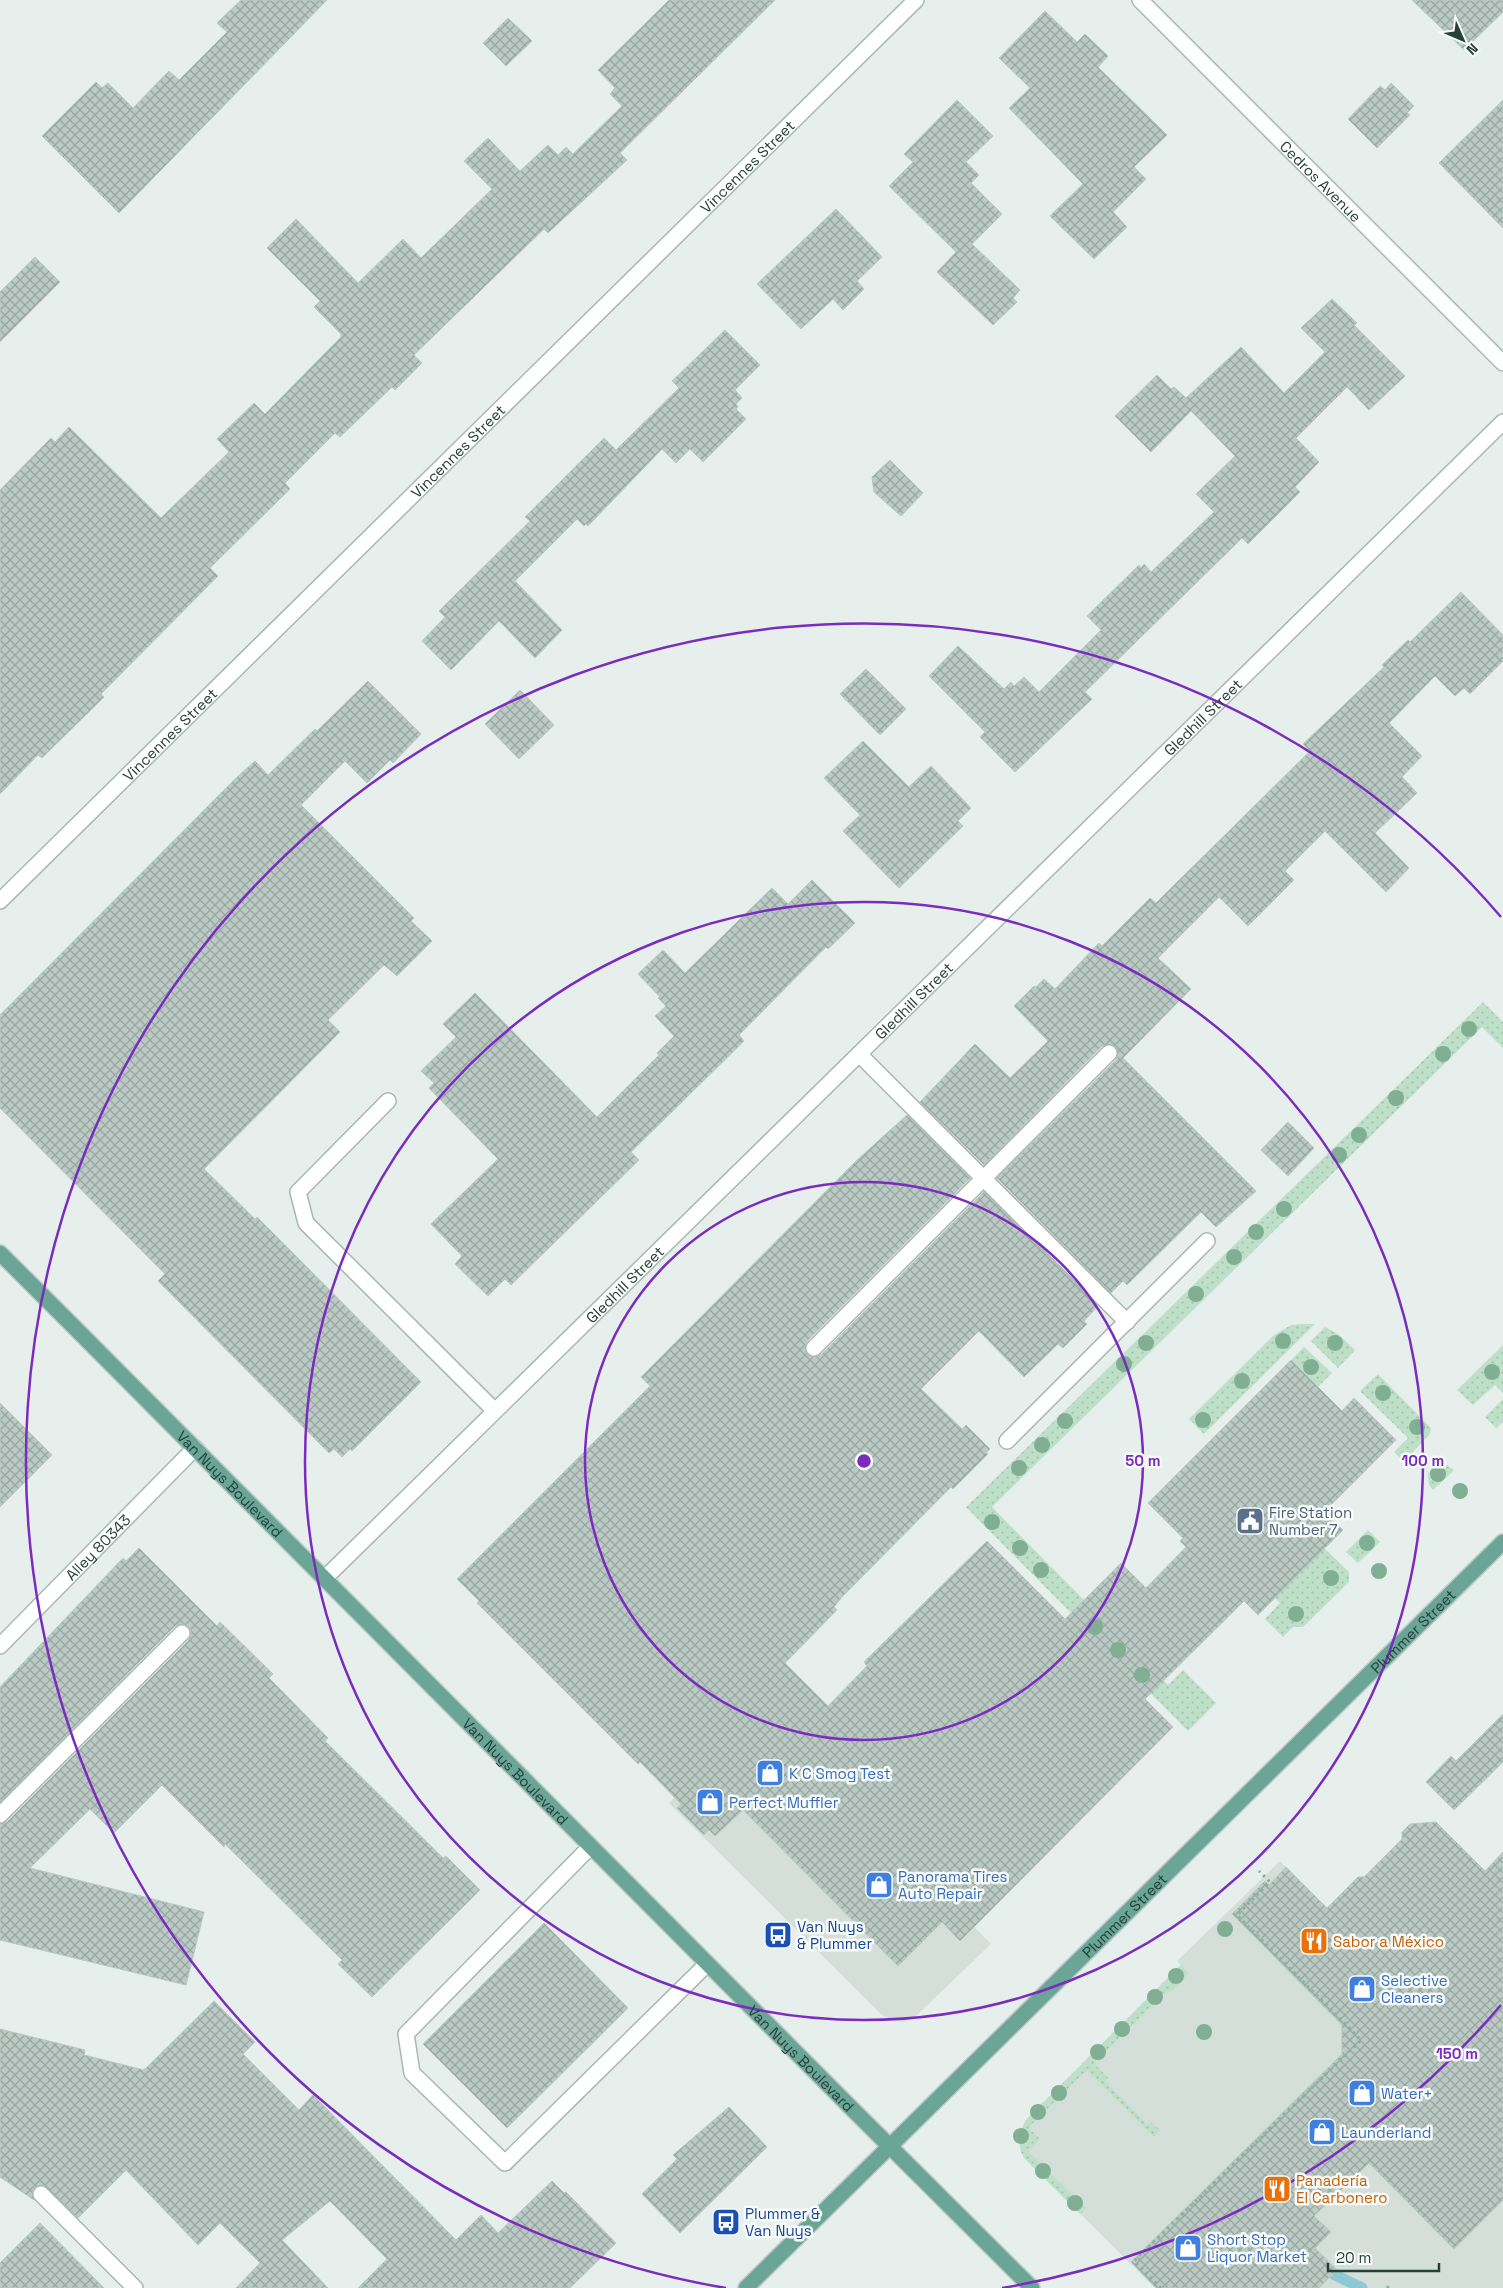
<svg xmlns="http://www.w3.org/2000/svg" width="1503" height="2288" font-family="'Space Grotesk',sans-serif">
	<defs>
		<pattern id="green-dots" width="8" height="8" patternUnits="userSpaceOnUse" patternTransform="scale(1.25)"><rect width="8" height="8" fill="#bfe0c8"/><path d="M2 2h.1M6 6h.1" fill="none" stroke="#a4c1ad" stroke-width="1.8" stroke-linecap="round"/></pattern>
		<pattern id="building-cross-hatch" width="8" height="8" patternUnits="userSpaceOnUse" patternTransform="scale(1.25)"><rect width="8" height="8" fill="#bbcac4"/><path d="M0 0l8 8M0 8l8-8" fill="none" stroke="#98a6a0"/></pattern>
	</defs>
	<rect width="100%" height="100%" fill="#e6efeb"/>
	<!-- built -->
	<g fill="#d4dfda">
		<polygon points="760,1712 991,1944 914,2018 904,2022 894,2021 882,2015 669,1803"/>
		<polygon points="1280,1861 1503,2085 1503,2288 1155,2288 1030,2164 1021,2153 1019,2138 1026,2120 1181,1965 1177,1961"/>
	</g>
	<!-- green -->
	<g fill="url(#green-dots)">
		<polygon points="1483,1002 1503,1022 1503,1048 1482,1027 992,1507 1168,1685 1183,1670 1216,1703 1188,1731 966,1507"/>
		<polygon points="1304,1324 1315,1324 1204,1434 1189,1419 1274,1335 1291,1325"/>
		<polygon points="1325,1327 1338,1334 1355,1350 1338,1368 1311,1341"/>
		<polygon points="1503,1345 1503,1393 1495,1385 1473,1405 1457,1390"/>
		<polygon points="1304,1347 1332,1373 1318,1387 1291,1360"/>
		<polygon points="1378,1374 1431,1428 1430,1434 1407,1458 1400,1458 1394,1452 1408,1438 1360,1391"/>
		<polygon points="1503,1399 1503,1422 1496,1428 1485,1417"/>
		<polygon points="1445,1464 1454,1470 1433,1490 1429,1485 1428,1473 1436,1465"/>
		<polygon points="1368,1530 1380,1542 1358,1563 1346,1552"/>
		<polygon points="1324,1548 1349,1572 1349,1582 1303,1627 1293,1627 1283,1637 1265,1619 1280,1603 1275,1598"/>
		<path d="M1181 1965 1189 1973 1170 1993 1167 1991 1094 2063 1108 2078 1105 2081 1148 2125 1151 2122 1160 2130 1154 2137 1087 2070 1030 2126V2129L1040 2139 1029 2150 1030 2153 1086 2208 1080 2214 1024 2158C1017 2144 1018 2133 1026 2120Z"/>
	</g>
	<g fill="none" stroke-linecap="round" stroke-linejoin="round">
		<!-- stream -->
		<polyline stroke="#8ec9d4" stroke-width="11" points="1333,2274 1362,2288"/>
	</g>
	<!-- building -->
	<g fill="url(#building-cross-hatch)" stroke="#b8c9c2">
		<polygon points="241,0 327,0 119,213 42,136 96,82 102,88 108,83 133,108 169,71 179,80 227,32 217,23"/>
		<polygon points="669,0 775,0 620,153 627,160 548,233 544,229 414,355 422,363 395,390 392,387 340,437 335,433 285,483 290,489 210,568 218,576 101,694 104,697 42,758 38,755 0,794 0,490 51,438 55,442 69,427 161,518 229,452 217,439 254,403 265,414 341,337 341,334 314,307 320,301 267,248 296,219 358,283 403,239 421,258 492,189 464,161 488,138 520,171 548,145 558,155 566,147 573,154 622,106 610,94 615,88 598,70"/>
		<polygon points="1412,0 1503,0 1503,12 1464,50"/>
		<polygon points="1045,11 1077,42 1085,34 1108,56 1098,67 1167,135 1134,167 1146,179 1113,212 1127,227 1094,259 1050,216 1083,184 1009,108 1030,88 999,58"/>
		<polygon points="508,18 532,41 506,66 483,43"/>
		<polygon points="1391,83 1414,106 1407,113 1410,115 1377,148 1348,119 1380,86 1385,90"/>
		<polygon points="957,100 993,136 966,162 979,175 971,183 1002,214 972,244 1020,290 1013,298 1017,302 993,325 937,272 956,252 889,186 913,162 904,154"/>
		<polygon points="1503,100 1503,228 1439,163"/>
		<polygon points="836,209 882,257 857,281 864,289 843,310 833,299 801,329 757,284"/>
		<polygon points="35,257 60,282 0,342 0,292"/>
		<polygon points="1332,299 1357,323 1354,325 1405,376 1369,410 1347,387 1296,438 1319,462 1295,487 1300,492 1248,544 1242,538 1085,692 1092,699 1015,772 980,737 985,732 929,676 958,646 1004,689 1011,682 1014,686 1024,677 1039,692 1101,630 1087,616 1139,565 1141,568 1144,564 1151,572 1214,512 1196,494 1235,456 1191,411 1151,452 1115,416 1157,375 1171,389 1174,387 1186,398 1241,347 1284,393 1325,352 1301,328"/>
		<polygon points="725,330 760,365 735,390 742,398 736,404 738,407 736,409 746,419 703,462 690,449 676,463 662,449 588,526 586,524 584,526 577,519 515,581 562,630 535,658 499,621 451,670 422,641 445,617 439,611 530,521 525,517 604,438 616,450 679,388 672,381"/>
		<polygon points="890,460 923,493 901,516 874,492 872,477"/>
		<polygon points="1461,592 1503,635 1503,661 1470,694 1464,688 1455,696 1435,676 1389,723 1422,756 1402,777 1417,793 1375,833 1409,868 1386,892 1325,831 1285,871 1294,880 1248,926 1219,897 1158,958 1191,989 1123,1058 1256,1191 1216,1227 1201,1212 1127,1285 1123,1281 1111,1293 997,1178 1116,1060 1118,1055 1116,1047 1111,1044 1102,1046 984,1165 920,1102 975,1044 1010,1078 1048,1041 1014,1006 1034,986 1036,987 1044,979 1055,989 1099,943 1102,946 1150,898 1156,903 1310,751 1303,744 1384,667 1382,665 1408,640 1410,642"/>
		<polygon points="866,669 906,709 880,735 840,694"/>
		<polygon points="368,681 421,734 393,763 390,760 367,783 345,761 301,805 414,918 411,921 432,941 397,976 384,965 328,1020 340,1032 204,1169 255,1219 257,1217 421,1382 352,1451 350,1449 342,1457 334,1449 329,1453 158,1281 165,1274 0,1108 0,1015 236,778 255,761 268,775 315,729 317,731"/>
		<polygon points="520,690 554,725 519,759 485,724"/>
		<polygon points="863,741 909,787 931,766 971,808 958,821 963,826 899,888 843,831 860,815 824,778"/>
		<polygon points="812,880 855,923 828,949 826,947 739,1035 744,1041 631,1152 639,1160 511,1285 505,1279 488,1296 455,1264 462,1256 431,1224 498,1159 429,1088 434,1083 421,1071 456,1037 443,1024 475,993 597,1117 659,1055 657,1053 674,1036 655,1016 666,1006 658,998 660,997 638,974 663,950 685,973 772,888 788,904"/>
		<polygon points="907,1115 970,1178 807,1341 805,1346 807,1354 812,1357 821,1355 984,1192 1098,1306 1084,1321 1087,1324 1063,1348 1058,1344 1024,1377 979,1331 921,1389 962,1429 966,1425 990,1449 986,1453 988,1454 953,1489 951,1487 842,1597 834,1607 837,1610 785,1663 828,1706 867,1666 864,1662 987,1541 1065,1619 1121,1563 1146,1588 1186,1547 1180,1541 1183,1538 1148,1503 1291,1360 1342,1411 1354,1398 1396,1440 1324,1512 1343,1530 1258,1615 1244,1601 1145,1699 1173,1727 960,1941 942,1922 898,1966 743,1810 715,1836 709,1830 704,1835 677,1808 681,1804 640,1762 638,1764 477,1603 479,1601 457,1579 650,1386 641,1377 856,1161"/>
		<polygon points="1288,1122 1314,1148 1288,1176 1261,1150"/>
		<polygon points="0,1403 52,1455 0,1507"/>
		<polygon points="139,1548 217,1626 220,1622 273,1674 269,1678 328,1738 325,1741 443,1858 446,1856 480,1890 372,1997 338,1964 342,1960 225,1844 224,1847 162,1785 114,1833 90,1809 30,1868 204,1912 186,1985 0,1940 0,1824 7,1822 189,1640 191,1630 184,1624 175,1626 0,1802 0,1687 123,1558 126,1561"/>
		<polygon points="1503,1714 1503,1762 1454,1810 1426,1782 1451,1756 1456,1761"/>
		<polygon points="1436,1822 1485,1871 1503,1852 1503,2200 1454,2249 1369,2163 1314,2216 1331,2232 1315,2248 1337,2270 1319,2288 1156,2288 1131,2262 1342,2054 1342,2025 1232,1914 1265,1881 1269,1885 1286,1867 1327,1908 1358,1877 1364,1877 1402,1839 1402,1832 1410,1824"/>
		<polygon points="544,1923 628,2008 507,2128 423,2044"/>
		<polygon points="214,2001 255,2042 243,2054 299,2110 313,2095 456,2240 481,2215 498,2233 552,2181 564,2193 566,2192 616,2243 570,2288 358,2288 387,2259 330,2201 282,2240 328,2288 236,2288 260,2263 220,2223 198,2245 126,2170 78,2218 44,2185 34,2188 32,2192 34,2200 0,2177 0,2029 85,2050 84,2055 144,2070"/>
		<polygon points="729,2107 767,2147 680,2233 642,2194 677,2159 673,2155"/>
		<polygon points="40,2223 104,2288 0,2288 0,2263"/>
	</g>
	<g fill="none" stroke-linecap="round" stroke-linejoin="round">
		<defs>
			<g id="minor">
				<path id="s1" d="M1140 0 1503 363"/>
				<path id="s2" d="M0 901 916 0"/>
				<polyline points="859,1054 1127,1322"/>
				<polyline points="388,1101 298,1192 306,1223 495,1411"/>
				<polyline points="814,1348 1109,1053"/>
				<polyline points="1007,1441 1207,1241"/>
				<path id="s3" d="M324 1579 1503 422"/>
				<path id="s4" d="M0 1646 195 1448"/>
				<polyline points="0,1815 182,1633"/>
				<polyline points="590,1847 406,2034 412,2073 505,2163 707,1964"/>
				<polyline points="41,2194 135,2288"/>
			</g>
			<g id="major">
				<path id="s5" d="M0 1253C345 1597 686 1945 1032 2288"/>
				<path id="s6" d="M746 2288 1503 1542"/>
			</g>
		</defs>
		<!-- minor casing -->
		<use href="#minor" stroke="#a8b8b2" stroke-width="18"/>
		<!-- major casing -->
		<use href="#major" stroke="#c2cac8" stroke-width="18"/>
		<!-- path -->
		<g stroke="#86b3a5" stroke-width="3" stroke-dasharray="2.5 4" stroke-linecap="butt">
			<polyline points="1161,2288 1134,2261 1361,2040 1237,1915 1270,1882 1259,1871"/>
			<polyline points="1387,2288 1390,2285"/>
		</g>
		<!-- minor -->
		<use href="#minor" stroke="#fff" stroke-width="15"/>
		<!-- major -->
		<use href="#major" stroke="#6aa596" stroke-width="15"/>
	</g>
	<!-- trees -->
	<g fill="#80af93">
		<circle cx="1469" cy="1029" r="8"/>
		<circle cx="1443" cy="1054" r="8"/>
		<circle cx="1396" cy="1098" r="8"/>
		<circle cx="1359" cy="1135" r="8"/>
		<circle cx="1339" cy="1155" r="8"/>
		<circle cx="1284" cy="1209" r="8"/>
		<circle cx="1256" cy="1232" r="8"/>
		<circle cx="1234" cy="1257" r="8"/>
		<circle cx="1196" cy="1294" r="8"/>
		<circle cx="1283" cy="1341" r="8"/>
		<circle cx="1146" cy="1343" r="8"/>
		<circle cx="1335" cy="1343" r="8"/>
		<circle cx="1124" cy="1364" r="8"/>
		<circle cx="1311" cy="1367" r="8"/>
		<circle cx="1492" cy="1372" r="8"/>
		<circle cx="1242" cy="1381" r="8"/>
		<circle cx="1383" cy="1393" r="8"/>
		<circle cx="1203" cy="1420" r="8"/>
		<circle cx="1065" cy="1421" r="8"/>
		<circle cx="1417" cy="1427" r="8"/>
		<circle cx="1042" cy="1445" r="8"/>
		<circle cx="1019" cy="1468" r="8"/>
		<circle cx="1438" cy="1474" r="8"/>
		<circle cx="1460" cy="1491" r="8"/>
		<circle cx="992" cy="1522" r="8"/>
		<circle cx="1367" cy="1543" r="8"/>
		<circle cx="1020" cy="1548" r="8"/>
		<circle cx="1041" cy="1570" r="8"/>
		<circle cx="1379" cy="1571" r="8"/>
		<circle cx="1331" cy="1578" r="8"/>
		<circle cx="1296" cy="1614" r="8"/>
		<circle cx="1095" cy="1627" r="8"/>
		<circle cx="1118" cy="1650" r="8"/>
		<circle cx="1142" cy="1675" r="8"/>
		<circle cx="1225" cy="1929" r="8"/>
		<circle cx="1176" cy="1976" r="8"/>
		<circle cx="1155" cy="1997" r="8"/>
		<circle cx="1122" cy="2029" r="8"/>
		<circle cx="1204" cy="2032" r="8"/>
		<circle cx="1098" cy="2052" r="8"/>
		<circle cx="1059" cy="2093" r="8"/>
		<circle cx="1038" cy="2112" r="8"/>
		<circle cx="1021" cy="2136" r="8"/>
		<circle cx="1043" cy="2171" r="8"/>
		<circle cx="1075" cy="2203" r="8"/>
	</g>
	<!-- distance rings -->
	<g fill="none" stroke="#7b2cbf" stroke-width="2.5">
		<circle cx="864" cy="1461" r="279"/>
		<circle cx="864" cy="1461" r="559"/>
		<path d="M1501 2005A838 838 0 0 1 1002 2288M726 2288A838 838 0 1 1 1501 917"/>
	</g>
	<!-- icons -->
	<defs>
		<symbol id="civic-square" viewBox="-11 -11 22 22"><rect x="-9" y="-9" width="18" height="18" rx="4" fill="#5c6f8a" stroke="#f7fbf9"/><path d="M-.6-6.5H3V-4.5H.6V-3L4-1V1h2V6H-6V1h2V-1L-.6-3ZM-1.2 2.5V6h2.4V2.5Z" fill="#fff"/></symbol>
		<symbol id="shop-square" viewBox="-11 -11 22 22"><rect x="-9" y="-9" width="18" height="18" rx="4" fill="#3f7fe0" stroke="#f7fbf9"/><path d="M-5-2.5h2.3a2.7 3.5 0 0 1 5.4 0H5L5.5 6h-11ZM-1.5-2.5h3a1.5 2.3 0 0 0-3 0Z" fill="#fff"/></symbol>
		<symbol id="bus-square" viewBox="-11 -11 22 22"><rect x="-9" y="-9" width="18" height="18" rx="4" fill="#1a4fb4" stroke="#f7fbf9"/><path d="M-5-6H5V4H4V6H2V4H-2V6H-4V4H-5ZM-3.5-4V0h7V-4ZM-3.5 1.2v1.5H-2V1.2ZM2 1.2v1.5H3.5V1.2Z" fill="#fff"/></symbol>
		<symbol id="restaurant-square" viewBox="-11 -11 22 22"><rect x="-9" y="-9" width="18" height="18" rx="4" fill="#e8710a" stroke="#f7fbf9"/><path d="M-5-6h1v4h1v-4h1v4h1v-4h1v5L-1.5 .5V6h-2V.5L-5-1ZM5-6V6H3V1.5H1.5Q1.5-4 5-6Z" fill="#fff"/></symbol>
	</defs>
	<g fill-rule="evenodd">
		<use href="#civic-square" x="1234" y="1505" width="32" height="32"/>
		<use href="#shop-square" x="754" y="1757" width="32" height="32"/>
		<use href="#shop-square" x="694" y="1786" width="32" height="32"/>
		<use href="#shop-square" x="863" y="1869" width="32" height="32"/>
		<use href="#bus-square" x="762" y="1919" width="32" height="32"/>
		<use href="#restaurant-square" x="1298" y="1925" width="32" height="32"/>
		<use href="#shop-square" x="1346" y="1973" width="32" height="32"/>
		<use href="#shop-square" x="1346" y="2077" width="32" height="32"/>
		<use href="#shop-square" x="1306" y="2116" width="32" height="32"/>
		<use href="#restaurant-square" x="1261" y="2173" width="32" height="32"/>
		<use href="#bus-square" x="710" y="2206" width="32" height="32"/>
		<use href="#shop-square" x="1172" y="2232" width="32" height="32"/>
	</g>
	<g text-anchor="middle" dominant-baseline="central" stroke-width="5" stroke-linejoin="round" paint-order="stroke">
		<!-- street labels -->
		<g font-size="15" fill="#24423a" stroke="#f7fbf9">
			<text stroke="none"><textPath href="#s2" startOffset="1048">Vincennes Street</textPath></text>
			<text stroke="none"><textPath href="#s1" startOffset="256">Cedros Avenue</textPath></text>
			<text stroke="none"><textPath href="#s2" startOffset="642">Vincennes Street</textPath></text>
			<text stroke="none"><textPath href="#s3" startOffset="1231">Gledhill Street</textPath></text>
			<text stroke="none"><textPath href="#s2" startOffset="238">Vincennes Street</textPath></text>
			<text stroke="none"><textPath href="#s3" startOffset="826">Gledhill Street</textPath></text>
			<text stroke="none"><textPath href="#s3" startOffset="421">Gledhill Street</textPath></text>
			<text stroke="none"><textPath href="#s5" startOffset="326">Van Nuys Boulevard</textPath></text>
			<text stroke="none"><textPath href="#s4" startOffset="139">Alley 80343</textPath></text>
			<text stroke="none"><textPath href="#s6" startOffset="936">Plummer Street</textPath></text>
			<text stroke="none"><textPath href="#s5" startOffset="731">Van Nuys Boulevard</textPath></text>
			<text stroke="none"><textPath href="#s6" startOffset="531">Plummer Street</textPath></text>
			<text stroke="none"><textPath href="#s5" startOffset="1136">Van Nuys Boulevard</textPath></text>
		</g>
		<!-- service labels -->
		<g font-size="15" fill="#4e5e75" stroke="#f7fbf9" text-anchor="start">
			<text x="1269" y="1512">Fire Station<tspan x="1269" dy="17">Number 7</tspan></text>
		</g>
		<!-- shop labels -->
		<g font-size="15" fill="#366cbe" stroke="#f7fbf9" text-anchor="start">
			<text x="789" y="1773">K C Smog Test</text>
			<text x="729" y="1802">Perfect Muffler</text>
			<text x="898" y="1876">Panorama Tires<tspan x="898" dy="17">Auto Repair</tspan></text>
			<text x="1381" y="1980">Selective<tspan x="1381" dy="17">Cleaners</tspan></text>
			<text x="1381" y="2093">Water+</text>
			<text x="1341" y="2132">Launderland</text>
			<text x="1207" y="2239">Short Stop<tspan x="1207" dy="17">Liquor Market</tspan></text>
		</g>
		<!-- transit labels -->
		<g font-size="15" fill="#164399" stroke="#f7fbf9" text-anchor="start">
			<text x="797" y="1926">Van Nuys<tspan x="797" dy="17">&amp; Plummer</tspan></text>
			<text x="745" y="2213">Plummer &amp;<tspan x="745" dy="17">Van Nuys</tspan></text>
		</g>
		<!-- food labels -->
		<g font-size="15" fill="#c56008" stroke="#f7fbf9" text-anchor="start">
			<text x="1333" y="1941">Sabor a México</text>
			<text x="1296" y="2180">Panadería<tspan x="1296" dy="17">El Carbonero</tspan></text>
		</g>
	</g>
	<circle cx="864" cy="1461" r="8" fill="#7b2cbf" stroke="#f7fbf9" stroke-width="2.5"/>
	<g font-size="15" text-anchor="middle" font-weight="bold" fill="#7b2cbf" stroke="#f7fbf9" stroke-width="5" stroke-linejoin="round" paint-order="stroke">
		<text x="1143" y="1466">50 m</text>
		<text x="1423" y="1466">100 m</text>
		<text x="1457" y="2059">150 m</text>
	</g>
	<!-- north arrow -->
	<g transform="translate(1463 40) rotate(135)" stroke="#f7fbf9" stroke-width="4" paint-order="stroke">
	<path d="M0-4L9 19L0 12L-9 19Z" fill="#24423a"/>
	<text y="-8" font-size="14" font-weight="bold" text-anchor="middle" fill="#24423a">N</text>
	</g>
	<!-- scale -->
	<path d="M1328 2263v8h111v-8" fill="none" stroke="#24423a" stroke-width="2.5"/>
	<text x="1336" y="2263" font-size="15" fill="#24423a" stroke="#f7fbf9" stroke-width="4" paint-order="stroke">20 m</text>
</svg>
